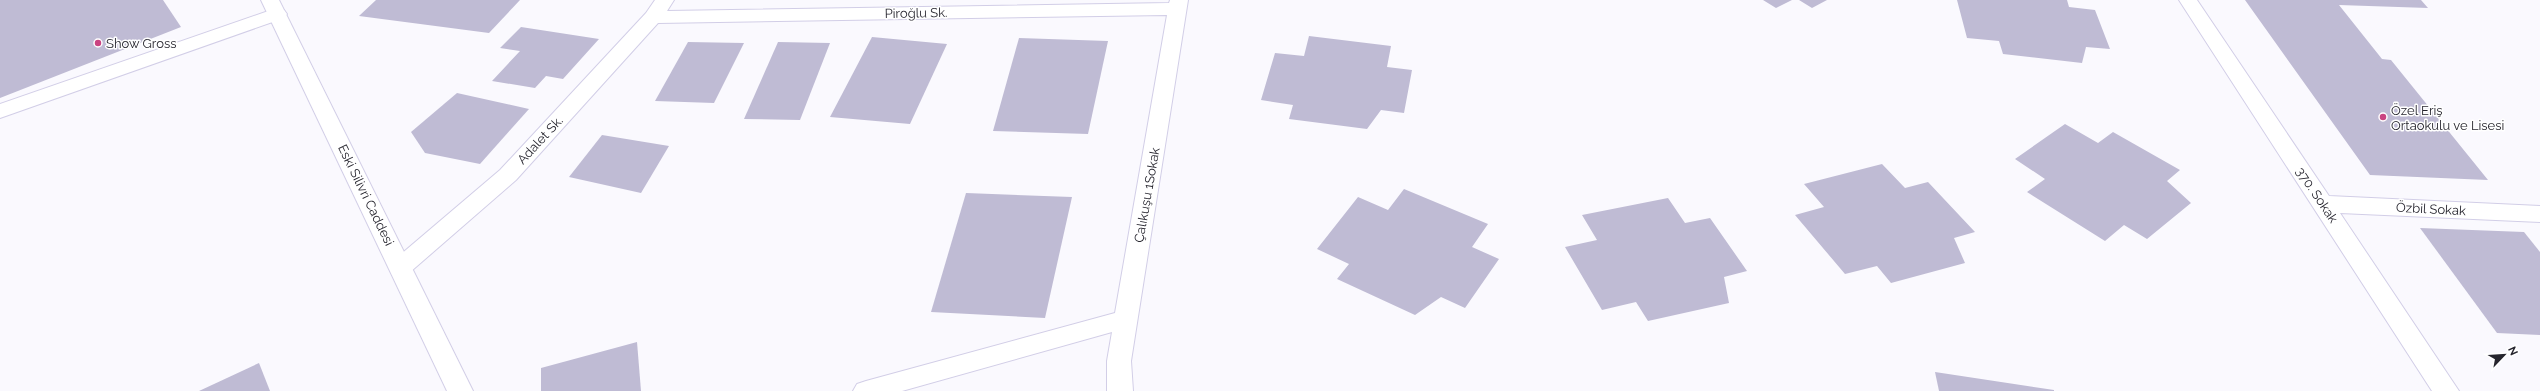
<svg xmlns="http://www.w3.org/2000/svg" width="2540" height="391" font-family="Raleway,sans-serif">
	<rect width="100%" height="100%" fill="#faf9fe"/>
	<!-- building -->
	<g fill="#bfbbd4">
		<polygon points="0,0 163,0 181,27 0,98"/>
		<polygon points="376,0 520,0 489,33 359,16"/>
		<polygon points="1763,0 1792,0 1776,8"/>
		<polygon points="1799,0 1827,0 1812,8"/>
		<polygon points="1957,0 2067,0 2069,7 2095,10 2110,49 2086,47 2082,63 2003,54 1999,41 1967,38"/>
		<polygon points="2245,0 2421,0 2428,8 2339,5 2382,59 2391,60 2488,180 2370,175"/>
		<polygon points="521,27 599,39 563,79 546,76 535,88 492,81 520,51 500,48"/>
		<polygon points="1309,36 1391,46 1387,67 1412,70 1404,113 1381,110 1367,129 1289,119 1293,105 1261,100 1275,53 1304,56"/>
		<polygon points="872,37 947,44 910,124 830,117"/>
		<polygon points="1019,38 1108,41 1088,134 993,131"/>
		<polygon points="688,42 744,43 714,103 655,101"/>
		<polygon points="778,42 830,43 800,120 744,119"/>
		<polygon points="457,93 529,109 480,164 425,153 411,132"/>
		<polygon points="2065,124 2098,143 2113,132 2180,170 2167,181 2191,203 2147,239 2124,225 2105,241 2027,192 2045,179 2015,159"/>
		<polygon points="602,135 669,146 641,193 569,177"/>
		<polygon points="1882,164 1905,188 1928,182 1975,232 1954,238 1965,263 1891,283 1877,266 1845,274 1795,215 1824,207 1804,184"/>
		<polygon points="1404,189 1488,224 1472,247 1499,259 1465,308 1441,297 1415,315 1337,279 1349,264 1317,249 1358,197 1388,210"/>
		<polygon points="966,193 1072,197 1045,318 931,312"/>
		<polygon points="1668,198 1685,223 1710,218 1747,271 1724,277 1729,303 1648,321 1636,302 1602,310 1565,247 1597,240 1582,215"/>
		<polygon points="2420,228 2524,232 2540,252 2540,335 2497,333"/>
		<polygon points="637,342 641,391 541,391 541,368"/>
		<polygon points="259,363 270,391 199,391"/>
		<polygon points="1935,372 2054,390 2054,391 1939,391"/>
	</g>
	<g fill="none" stroke-linecap="round" stroke-linejoin="round">
		<defs>
			<g id="minor">
				<polygon points="655,0 674,0 667,11 1169,3 1170,0 1188,0 1131,361 1133,391 1107,391 1107,361 1112,332 902,391 853,391 857,384 866,381 1115,313 1167,15 658,23 516,180 409,273 401,276 393,273 389,267 393,261 500,170 646,13"/>
				<polygon points="2179,0 2197,0 2329,196 2540,206 2540,222 2340,213 2459,391 2432,391"/>
				<polygon points="277,8 284,10 287,14 284,18 0,118 0,104"/>
			</g>
			<polygon id="secondary" points="261,0 279,0 473,391 447,391"/>
		</defs>
		<!-- minor casing -->
		<use href="#minor" stroke="#d2cee7" stroke-width="2"/>
		<!-- secondary casing -->
		<use href="#secondary" stroke="#d2cee7" stroke-width="2"/>
		<!-- minor -->
		<use href="#minor" fill="#fff" fill-rule="evenodd"/>
		<!-- secondary -->
		<use href="#secondary" fill="#fff" fill-rule="evenodd"/>
	</g>
	<!-- markers -->
	<g fill="#ca4381" stroke="#fff" stroke-width="1.5">
		<circle cx="98" cy="43" r="4"/>
		<circle cx="2383" cy="117" r="4"/>
	</g>
	<g text-anchor="middle" dominant-baseline="central" stroke-width="3" stroke-linejoin="round" paint-order="stroke">
		<!-- street labels -->
		<g font-size="13" fill="#26252e" stroke="#fff">
			<text transform="translate(916 13) rotate(-1)">Piroğlu Sk.</text>
			<text transform="translate(540 140) rotate(-47)">Adalet Sk.</text>
			<text transform="translate(366 195) rotate(64)">Eski Silivri Caddesi</text>
			<text transform="translate(1147 195) rotate(-80)">Çalıkuşu 1Sokak</text>
			<text transform="translate(2317 195) rotate(56)">370. Sokak</text>
			<text transform="translate(2431 209) rotate(3)">Özbil Sokak</text>
		</g>
		<!-- poi labels -->
		<g font-size="13" fill="#26252e" stroke="#fff" text-anchor="start">
			<text x="106" y="43">Show Gross</text>
			<text x="2391" y="110">Özel Eriş<tspan x="2391" dy="15">Ortaokulu ve Lisesi</tspan></text>
		</g>
	</g>
	<!-- north arrow -->
	<g transform="translate(2504 355) rotate(65)" stroke="#ffffff" stroke-width="3" paint-order="stroke">
	<path d="M0-3L7 15L0 10L-7 15Z" fill="#26252e"/>
	<text y="-6" font-size="11" font-weight="bold" text-anchor="middle" fill="#26252e">N</text>
	</g>
</svg>
